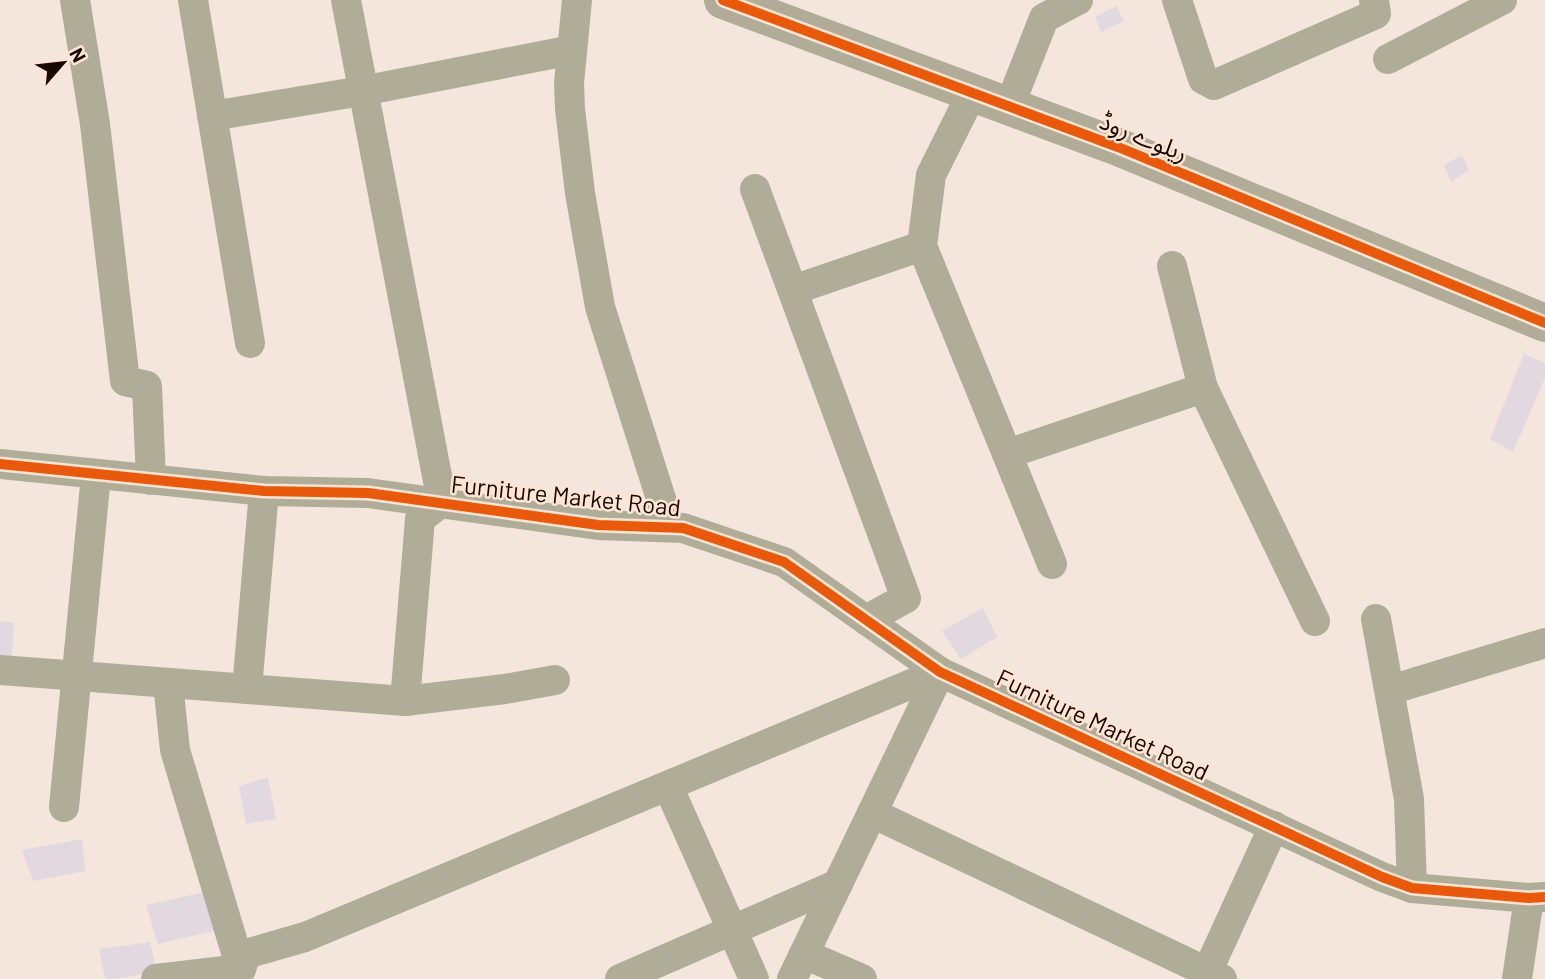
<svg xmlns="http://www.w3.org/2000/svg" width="1545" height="979" font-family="Barlow,'Noto Sans Arabic',sans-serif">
	<rect width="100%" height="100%" fill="#f5e6dd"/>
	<!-- building -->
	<g fill="#e1d8e0">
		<polygon points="1116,6 1124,21 1101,32 1095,17"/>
		<polygon points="1462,155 1469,170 1451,182 1444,165"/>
		<polygon points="1524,354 1545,363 1545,378 1513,452 1490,439"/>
		<polygon points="983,608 997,637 961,659 942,631"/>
		<polygon points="0,621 14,623 12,656 0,656"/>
		<polygon points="268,777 276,819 246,824 239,786"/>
		<polygon points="82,839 85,871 33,881 22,850"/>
		<polygon points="209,891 217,930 158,944 146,905"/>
		<polygon points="150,942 157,971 117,979 105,979 99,949"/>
	</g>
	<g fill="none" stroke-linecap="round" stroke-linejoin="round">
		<!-- street -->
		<g stroke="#afad98" stroke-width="30">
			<polyline points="75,0 95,124 125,381 147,386 151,480"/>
			<polyline points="193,0 250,343"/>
			<polyline points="346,0 442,502 420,519 405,701"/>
			<polyline points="577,0 569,83 570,109 580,193 600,307 670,527"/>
			<polyline points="1177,0 1203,79 1214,85 1376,14 1374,0"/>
			<polyline points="1388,59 1502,0"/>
			<polyline points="972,93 931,175 922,246 1052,564"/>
			<polyline points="1009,107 1044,18 1078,0"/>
			<polyline points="212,116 362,91 572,50"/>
			<polyline points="755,189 906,598 866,620"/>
			<polyline points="1172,266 1203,388 1315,621"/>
			<polyline points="793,290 922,246"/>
			<polyline points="1007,454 1203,388"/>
			<polyline points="0,464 264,491 368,493 598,525 683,528 784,562 940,672 1382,877 1412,888 1529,898 1545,897"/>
			<polyline points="1376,619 1409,799 1412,888"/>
			<polyline points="0,670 405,701 505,689 555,680"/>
			<polyline points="168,683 175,750 241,969"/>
			<polyline points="247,689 264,491"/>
			<polyline points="1390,690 1545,643"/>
			<polyline points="668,786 754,979"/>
			<polyline points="64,807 96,475"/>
			<polyline points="872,813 1222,979"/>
			<polyline points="804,954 862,979"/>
			<polyline points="156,979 241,969 246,954 305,937 940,672"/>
			<polyline points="620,979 838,884"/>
			<polyline points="792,979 940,672"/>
			<polyline points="1204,979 1274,826"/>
			<polyline points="1517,979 1529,898"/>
		</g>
		<!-- secondary -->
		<polyline stroke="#b0ac97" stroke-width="38" points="723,0 1118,147 1545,323"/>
		<defs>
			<g id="cycleway">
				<polyline points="723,0 1118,147 1545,323"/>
				<polyline points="0,464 264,491 368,493 598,525 683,528 784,562 940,672 1382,877 1412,888 1529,898 1545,897"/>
			</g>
		</defs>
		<!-- cycleway casing -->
		<use href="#cycleway" stroke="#ffe4d3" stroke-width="15"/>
		<!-- cycleway -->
		<use href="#cycleway" stroke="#e8590c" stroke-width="10"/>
	</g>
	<g text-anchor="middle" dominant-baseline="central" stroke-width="5" stroke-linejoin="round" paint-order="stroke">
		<!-- street labels -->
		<g font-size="24" fill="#170902" stroke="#ffe4d3">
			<text transform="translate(1144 136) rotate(22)">ریلوے روڈ</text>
			<text transform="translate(566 495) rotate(6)">Furniture Market Road</text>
			<text transform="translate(1103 724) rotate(25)">Furniture Market Road</text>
		</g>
	</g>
	<!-- north arrow -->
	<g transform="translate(63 63) rotate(62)" stroke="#ffe4d3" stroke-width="5" paint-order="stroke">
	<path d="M0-5L12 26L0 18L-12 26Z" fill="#170902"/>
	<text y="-10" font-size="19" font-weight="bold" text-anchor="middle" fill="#170902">N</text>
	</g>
</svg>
